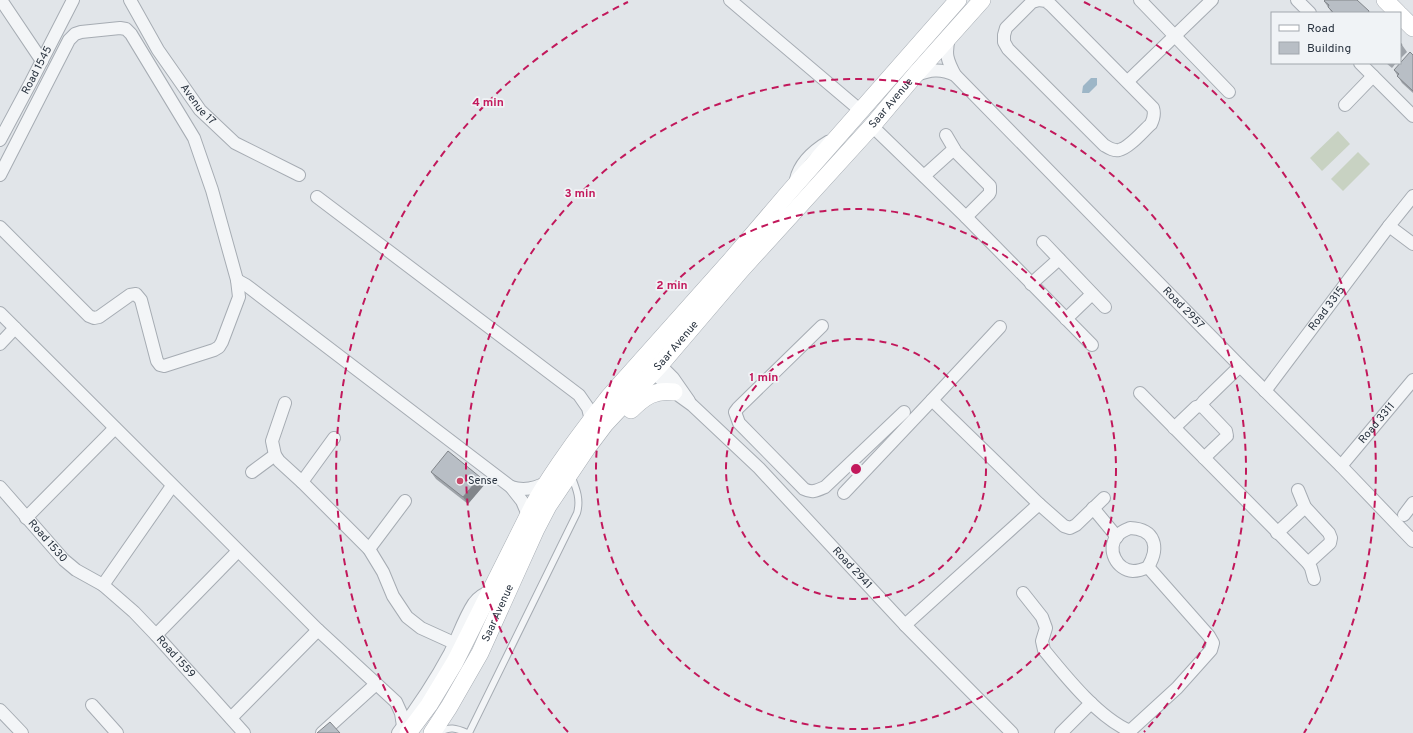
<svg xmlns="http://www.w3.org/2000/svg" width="1413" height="733" font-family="Overpass,sans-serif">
	<rect width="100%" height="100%" fill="#e1e5e9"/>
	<!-- green -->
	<g fill="#c8d2c2">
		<polygon points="1338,131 1350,144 1322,171 1310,158"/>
		<polygon points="1358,152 1370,164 1343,191 1331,179"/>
	</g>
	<!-- water -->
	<polygon fill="#9db6c7" points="1091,78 1097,78 1097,85 1089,93 1082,93 1083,86"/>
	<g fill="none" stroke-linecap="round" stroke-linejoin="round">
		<defs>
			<g id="lane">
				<path d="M793 179C797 161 812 148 827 139"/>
				<path d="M439 733C449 726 456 728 467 733"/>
				<path d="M469 733 577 513C581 499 576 488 571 475"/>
			</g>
			<g id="street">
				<polyline points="1,0 42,61"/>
				<path id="s1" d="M130 0 158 50 200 110 235 143 299 175"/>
				<polyline points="730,0 861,111"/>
				<path d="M1039 0 1046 1 1051 5 1153 108C1155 114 1154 118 1151 124 1143 131 1129 148 1119 150 1113 151 1109 148 1104 145L1008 49 1004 42V35L1006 28 1032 2Z"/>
				<polyline points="1140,0 1229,92"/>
				<polyline points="1297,0 1310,13"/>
				<path id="s2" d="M949 38C945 54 947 60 955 75L1240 366 1341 466 1413 541"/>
				<polyline points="1360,63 1413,116"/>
				<path d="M916 75C930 70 940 68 955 75"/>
				<polyline points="1128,81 1212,0"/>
				<polyline points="1345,105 1373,76"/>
				<polyline points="872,126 966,217 1092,345"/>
				<polyline points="946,135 956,152 990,186 990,192 989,194 966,217"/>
				<path id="s3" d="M0 140 31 82 73 0"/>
				<polyline points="0,175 69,40 75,34 81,32 120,28 126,29 131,34 194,138 212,190 237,280 239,297 222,342 219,347 214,350 164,366 160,365 157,361 141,300 136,294 130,295 99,317 94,318 89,316 0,227"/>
				<polyline points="924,176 954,149"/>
				<polyline points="1413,196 1389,226 1413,244"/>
				<polyline points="317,197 579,395 588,408 591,420"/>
				<polyline points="1043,242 1105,307"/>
				<polyline points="237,280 246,285 511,487 522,501 528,515"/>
				<polyline points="1031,284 1059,259"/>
				<polyline points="0,313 318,630 396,702 401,713 403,726"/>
				<polyline points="1066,319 1092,294"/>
				<path d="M822 326 738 408 735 412 739 423 804 489C812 493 816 491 825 487L904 412"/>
				<polyline points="0,344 15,328"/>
				<polyline points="655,360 673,378 689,401"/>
				<path id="s4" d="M648 367 674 392 692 405 759 468 905 625 1012 733"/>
				<path id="s5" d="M1265 391 1389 226"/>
				<polyline points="1140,393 1308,563 1311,568 1314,579"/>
				<polyline points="932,400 1000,327"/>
				<polyline points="285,403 272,441 275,455 279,461 302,482 369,549 383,572 393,596 407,617 421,628 454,643"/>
				<polyline points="1200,406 1204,401 1240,366"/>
				<polyline points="1174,428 1196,407 1200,406 1204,408 1226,431 1227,436 1204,458"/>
				<path id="s6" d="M1341 466 1413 380"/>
				<polyline points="252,472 275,455"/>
				<polyline points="302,482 334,438"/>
				<path id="s7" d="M0 487 64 560 76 570 103 585 134 612 156 635 244 733"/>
				<path d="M511 487C524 491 535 489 547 482"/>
				<polyline points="1298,490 1305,507 1329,533 1331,538 1330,543 1308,563"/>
				<polyline points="844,493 932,400 1039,504 1064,526 1070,528 1076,525 1104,498"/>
				<polyline points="1093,508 1117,537"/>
				<polyline points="1404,515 1413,503"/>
				<polyline points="26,518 115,428"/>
				<path d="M1130 528C1155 529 1160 547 1148 567 1144 569 1139 571 1133 571 1117 570 1106 550 1117 536 1120 532 1125 530 1130 528Z"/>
				<polyline points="1277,533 1305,507"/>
				<polyline points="369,549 405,501"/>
				<polyline points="103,585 172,486"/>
				<path d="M1023 593 1042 617 1046 628 1042 641 1044 650C1066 677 1099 718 1130 731L1177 688 1211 650 1213 643 1209 636 1148 567"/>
				<polyline points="905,625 1039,504"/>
				<polyline points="156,635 238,551"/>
				<polyline points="92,705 117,733"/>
				<polyline points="0,710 22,733"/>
				<polyline points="231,718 318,630"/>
				<polyline points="322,733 376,684"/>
				<path d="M398 733C417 708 435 681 450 653 458 637 464 618 474 603 478 598 483 594 489 592"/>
				<polyline points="1061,733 1091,703"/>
			</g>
			<g id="secondary">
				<polyline points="1385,0 1398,13"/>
				<polyline points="1400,15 1413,28"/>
				<path d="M631 410C644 397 655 389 674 392"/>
				<path d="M408 733 429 705 455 662 534 504C556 466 582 432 609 397L732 259 790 191 958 0"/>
				<path id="s8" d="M432 733 449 707 480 653 536 529 548 506 587 448 605 424 660 365 741 270 872 126 915 75 982 0"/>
			</g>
		</defs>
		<!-- lane casing -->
		<use href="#lane" stroke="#a6acb3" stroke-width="8"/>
		<!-- street casing -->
		<use href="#street" stroke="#a6acb3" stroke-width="14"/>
		<!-- secondary casing -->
		<use href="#secondary" stroke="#a6acb3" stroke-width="18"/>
		<!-- lane -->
		<use href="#lane" stroke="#f3f5f7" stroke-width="6"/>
		<!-- street -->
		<use href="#street" stroke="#f3f5f7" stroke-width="12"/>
		<!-- secondary -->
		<use href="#secondary" stroke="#fff" stroke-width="17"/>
	</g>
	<!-- wall -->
	<g fill="#9ea3a9">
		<polygon points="1324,1 1369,11 1370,13 1332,13"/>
		<polygon points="1400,42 1407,52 1400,59"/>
		<polygon points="1413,55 1413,93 1402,83 1394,70"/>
		<polygon points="1386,63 1396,63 1392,68"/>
		<polygon points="431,472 485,484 468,504 436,479"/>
	</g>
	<!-- shaded-wall -->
	<polygon fill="#81858a" points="480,477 485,484 468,504 463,497"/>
	<!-- building -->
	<g fill="#b8bec5" stroke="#81858a">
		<polygon points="1325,0 1357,0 1369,11 1368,13 1334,13 1328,7 1329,5 1324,1"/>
		<polygon points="1400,42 1402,45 1400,47"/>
		<polygon points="1410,52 1413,55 1413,91 1397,76 1399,74 1394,70"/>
		<polygon points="448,451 480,477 463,497 431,472"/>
		<polygon points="330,722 340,733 317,733"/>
	</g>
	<!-- distance rings -->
	<g fill="none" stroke="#c2185b" stroke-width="2" stroke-dasharray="7 5">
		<circle cx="856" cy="469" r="130"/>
		<circle cx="856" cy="469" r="260"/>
		<path d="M568 732A390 390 0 1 1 1144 732"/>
		<path d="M408 733A520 520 0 0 1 628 2M1084 2A520 520 0 0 1 1304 733"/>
	</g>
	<!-- markers -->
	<circle fill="#c84b6b" stroke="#f0f3f6" stroke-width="1.5" cx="460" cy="481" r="4"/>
	<g text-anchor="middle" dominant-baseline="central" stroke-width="3.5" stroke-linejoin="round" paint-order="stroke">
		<!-- street labels -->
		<g font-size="11" fill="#2a3440" stroke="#f0f3f6">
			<text stroke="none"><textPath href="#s3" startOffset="79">Road 1545</textPath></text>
			<text stroke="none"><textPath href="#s8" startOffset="785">Saar Avenue</textPath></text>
			<text stroke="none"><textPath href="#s1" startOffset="125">Avenue 17</textPath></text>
			<text stroke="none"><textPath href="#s2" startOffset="365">Road 2957</textPath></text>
			<text stroke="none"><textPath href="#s5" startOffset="103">Road 3315</textPath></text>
			<text stroke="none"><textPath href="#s8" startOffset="461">Saar Avenue</textPath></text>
			<text stroke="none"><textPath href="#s6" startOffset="56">Road 3311</textPath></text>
			<text stroke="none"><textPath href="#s7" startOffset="72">Road 1530</textPath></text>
			<text stroke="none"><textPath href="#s4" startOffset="287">Road 2941</textPath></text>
			<text stroke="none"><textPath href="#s8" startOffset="137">Saar Avenue</textPath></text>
			<text stroke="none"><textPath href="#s7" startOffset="246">Road 1559</textPath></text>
		</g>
		<!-- poi labels -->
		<g font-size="11" fill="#2a3440" stroke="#f0f3f6" text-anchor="start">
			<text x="468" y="481">Sense</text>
		</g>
	</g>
	<circle cx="856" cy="469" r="6" fill="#c2185b" stroke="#f0f3f6" stroke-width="2"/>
	<g font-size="12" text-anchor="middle" font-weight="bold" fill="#c2185b" stroke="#f0f3f6" stroke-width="3.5" stroke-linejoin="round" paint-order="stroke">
		<text x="488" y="106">4 min</text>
		<text x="580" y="197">3 min</text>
		<text x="672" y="289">2 min</text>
		<text x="764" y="381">1 min</text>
	</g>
	<!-- legend -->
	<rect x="1271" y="12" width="130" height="52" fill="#f0f3f6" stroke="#a1a7ad"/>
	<rect x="1279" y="25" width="20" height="6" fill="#ffffff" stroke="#a1a7ad"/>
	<text x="1307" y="32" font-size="12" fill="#2a3440">Road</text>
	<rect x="1279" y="42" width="20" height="12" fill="#b8bec5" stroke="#a1a7ad"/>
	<text x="1307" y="52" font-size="12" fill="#2a3440">Building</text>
</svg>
